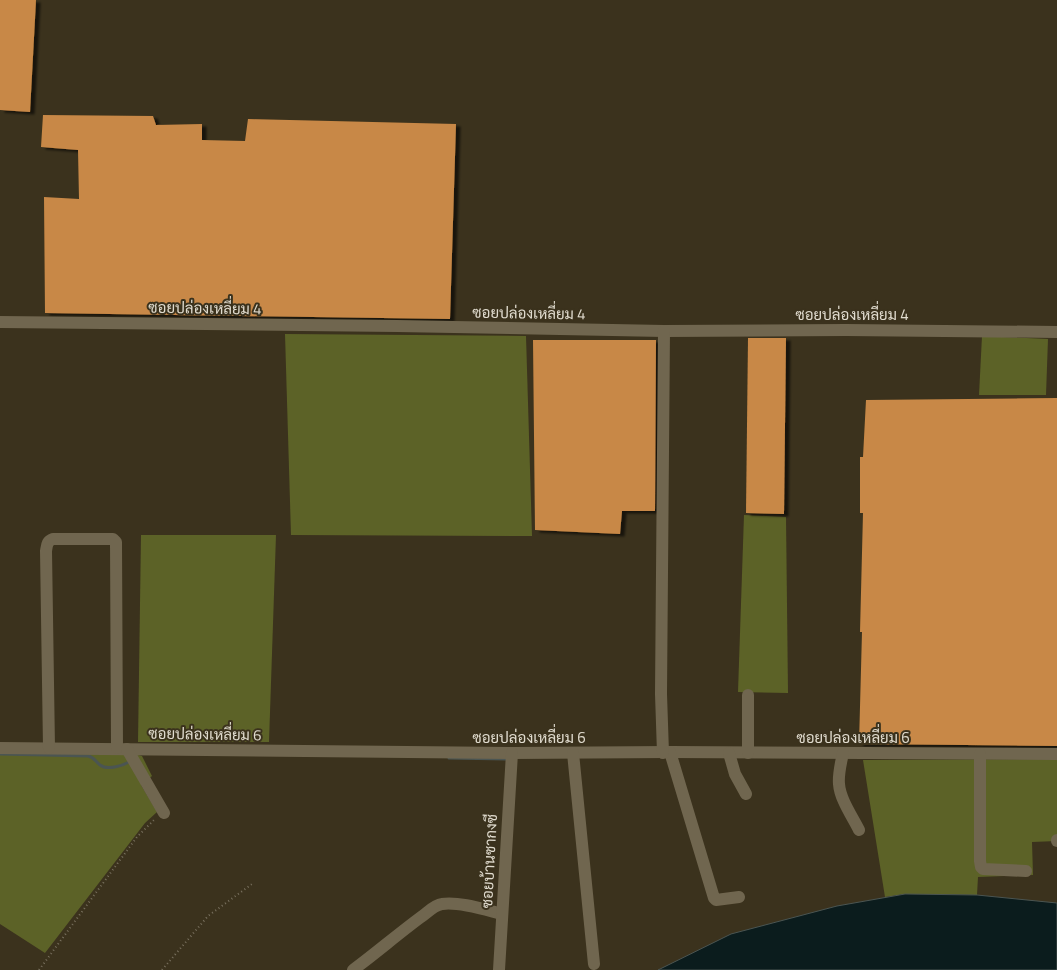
<svg xmlns="http://www.w3.org/2000/svg" width="1057" height="970" font-family="'Titillium Web',Sarabun,sans-serif">
	<defs>
		<filter id="shadow"><feDropShadow dx="4.5" dy="2.5" stdDeviation="1" flood-color="#0009"/></filter>
	</defs>
	<rect width="100%" height="100%" fill="#3b321d"/>
	<!-- green -->
	<g fill="#5c6227">
		<polygon points="285,334 526,336 532,536 291,535"/>
		<polygon points="982,336 1048,339 1046,395 979,395"/>
		<polygon points="744,515 786,517 788,693 738,692"/>
		<polygon points="141,535 276,535 269,742 138,742"/>
		<polygon points="0,751 126,752 142,756 152,776 141,785 157,812 145,823 45,953 0,924"/>
		<polygon points="1057,759 1057,841 1032,842 1033,875 978,877 977,895 905,894 885,897 863,760"/>
	</g>
	<!-- water -->
	<polygon fill="#0b1c1d" stroke="#4b5552" points="905,894 977,895 1057,903 1057,970 658,970 731,934 837,906"/>
	<g fill="none" stroke-linecap="round" stroke-linejoin="round">
		<!-- stream -->
		<g stroke="#4b5552" stroke-width="3">
			<path d="M0 754 88 756C94 757 95 761 100 765 108 771 124 765 131 761"/>
			<polyline points="449,758 506,759"/>
		</g>
	</g>
	<!-- building -->
	<g fill="#c88846" filter="url(#shadow)">
		<polygon points="0,0 36,0 30,112 0,110"/>
		<polygon points="43,115 153,116 156,125 202,124 202,140 245,141 248,119 456,124 450,319 45,313 44,197 79,199 78,150 41,147"/>
		<polygon points="748,338 786,338 784,514 746,513"/>
		<polygon points="533,340 656,340 655,511 622,511 620,534 535,530"/>
		<polygon points="1057,398 1057,746 859,744 862,632 860,632 863,513 860,513 860,457 863,457 866,400"/>
	</g>
	<g fill="none" stroke-linecap="round" stroke-linejoin="round">
		<!-- path -->
		<g stroke="#79715f" stroke-width="2" stroke-dasharray="1 3" stroke-linecap="butt">
			<polyline points="39,970 137,837 155,819"/>
			<polyline points="162,970 208,916 252,884"/>
		</g>
		<!-- minor -->
		<g stroke="#70664f" stroke-width="12">
			<polyline points="0,322 397,326 664,331 846,330 1057,332"/>
			<polyline points="0,748 512,753 670,752 1057,754"/>
			<path d="M49 748 46 551C47 545 47 541 53 539H113L116 542 117 748"/>
			<polyline points="127,749 164,813"/>
			<polyline points="670,752 714,898 716,900 739,897"/>
			<polyline points="573,753 594,964"/>
			<polyline points="663,753 661,694 664,331"/>
			<polyline points="729,753 735,774 746,794"/>
			<polyline points="748,753 748,695"/>
			<path d="M843 753C841 763 838 774 839 784 840 799 852 816 859 830"/>
			<polyline points="980,754 980,861 981,867 983,869 1026,871"/>
			<polyline points="1057,841 1057,840"/>
			<path d="M353 970C376 953 398 934 421 917 427 913 434 905 442 904 458 901 486 910 502 914"/>
			<polyline points="499,970 512,753"/>
		</g>
	</g>
	<g text-anchor="middle" dominant-baseline="central" stroke-width="4" stroke-linejoin="round" paint-order="stroke">
		<!-- street labels -->
		<g font-size="15" fill="#e0dbce" stroke="#3b321d">
			<text transform="translate(205 308) rotate(1)">ซอยปล่องเหลี่ยม 4</text>
			<text transform="translate(529 313) rotate(1)">ซอยปล่องเหลี่ยม 4</text>
			<text x="852" y="314">ซอยปล่องเหลี่ยม 4</text>
			<text transform="translate(205 734) rotate(1)">ซอยปล่องเหลี่ยม 6</text>
			<text x="529" y="737">ซอยปล่องเหลี่ยม 6</text>
			<text x="853" y="737">ซอยปล่องเหลี่ยม 6</text>
			<text transform="translate(489 861) rotate(-87)">ซอยบ้านซากงซี</text>
		</g>
	</g>
</svg>
